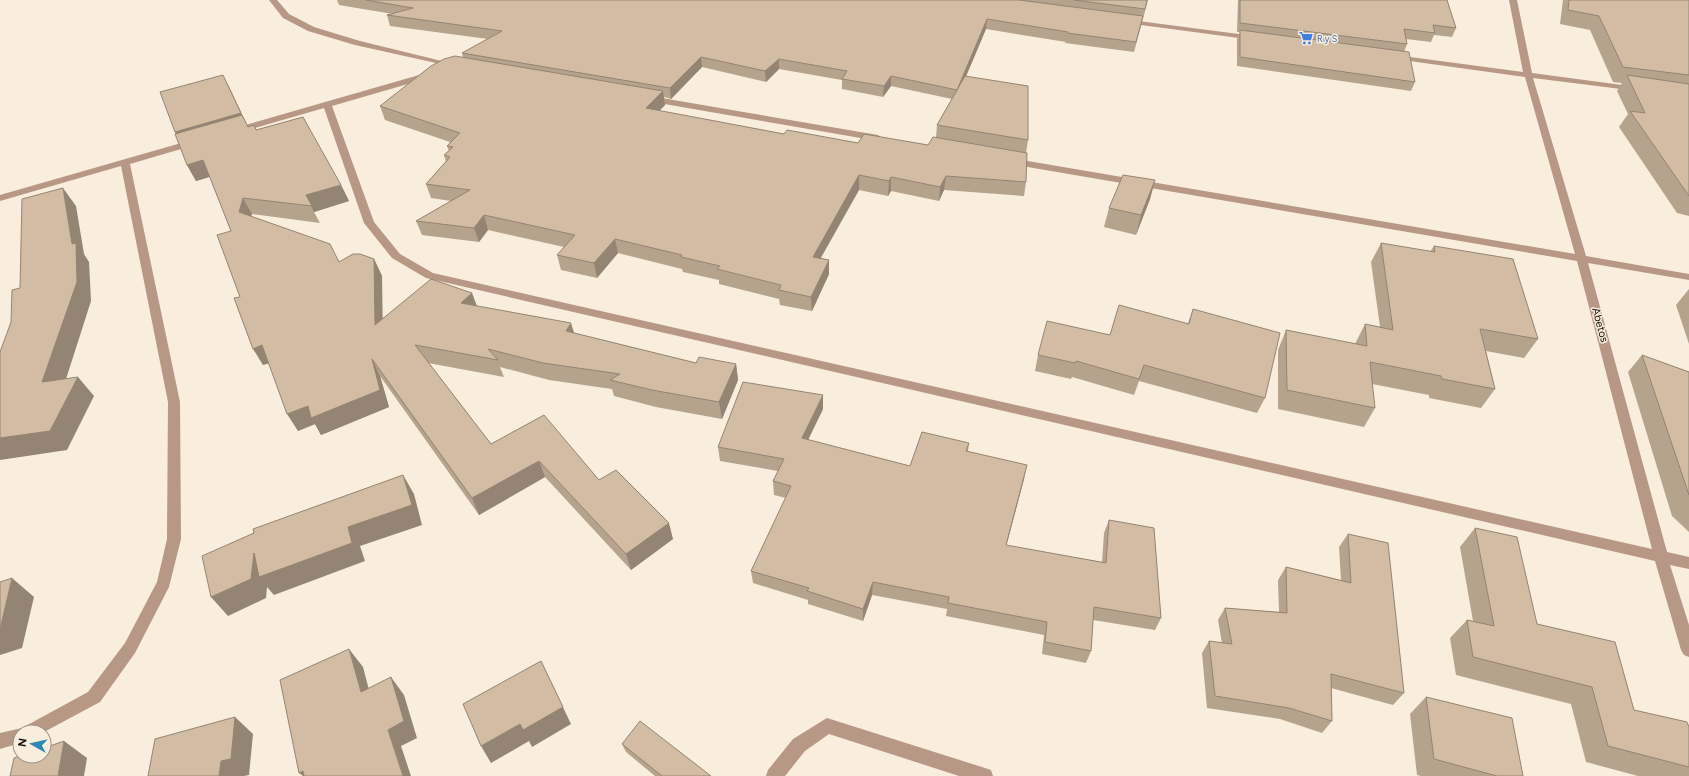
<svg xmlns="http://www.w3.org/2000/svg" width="1689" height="776" font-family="Figtree,sans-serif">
	<rect width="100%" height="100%" fill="#f9eddd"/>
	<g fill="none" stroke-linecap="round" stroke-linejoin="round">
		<!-- street -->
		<g fill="#b79786" fill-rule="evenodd">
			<polygon points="269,0 277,0 289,14 314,27 360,41 458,65 454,67 355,45 308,31 283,18"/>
			<polygon points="1509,0 1517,0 1532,73 1637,87 1641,89 1637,91 1533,78 1586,256 1689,274 1689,280 1588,263 1667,552 1689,557 1689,569 1670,565 1689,625 1689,657 1684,655 1681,650 1655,561 426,278 392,258 364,223 324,108 238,133 234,130 235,128 426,73 432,73 432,77 332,106 374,222 400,254 433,273 1652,549 1577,261 1010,164 1005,161 1010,158 1575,254 1525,77 1395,59 1391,57 1395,55 1523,72"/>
			<polygon points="1123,19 1254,36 1258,38 1254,40 1126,23 1123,23"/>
			<polygon points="650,96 878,135 882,138 878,141 647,101 647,97"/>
			<polygon points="195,139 199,142 198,144 130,164 180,402 181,539 169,587 135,653 100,702 44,732 20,732 20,743 0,749 0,733 22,728 88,692 125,643 157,582 167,539 168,402 121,166 0,201 0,195"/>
			<polygon points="827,718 985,768 991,770 993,776 959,776 829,734 805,751 785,776 766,776 768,770 793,739"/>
		</g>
	</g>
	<!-- wall -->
	<g fill="#b5a38d" fill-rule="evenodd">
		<path d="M337 0H1148L1134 52 1065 43 1066 42 986 29 966 76 1028 140 1026 153V182L1024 196 944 190 939 201 891 191 888 196 859 190 821 258 829 260V274L812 311 780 305 779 299 719 284V280L683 272 682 269 618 253 597 278 561 270 557 255 564 247 488 230 479 242 422 235 416 221 451 201 431 198 426 184 446 162 444 155 449 151 447 146 450 142 385 120 380 106 463 58 462 53 488 39 390 26 387 15 393 14 339 5ZM702 67 766 82 779 69 842 80V89L883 97 891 86 952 99 937 125 936 138 928 145 858 143 784 134 659 111 665 105 664 97 671 99Z"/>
		<polygon points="1238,0 1447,0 1456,28 1452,37 1434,35 1431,42 1406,39 1407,44 1404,52 1415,82 1411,91 1237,66 1237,39 1240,32 1237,32"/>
		<polygon points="1563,0 1689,0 1689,216 1677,213 1619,127 1628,114 1617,91 1622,83 1613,82 1590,30 1560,24"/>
		<polygon points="228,85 248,127 256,130 341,185 349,201 314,212 320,223 252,214 251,216 339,262 374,259 382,276 382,318 472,293 477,306 574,333 696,363 736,364 738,380 722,419 656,407 614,396 612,389 549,380 500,367 504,377 428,363 491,444 599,480 673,539 631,570 545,477 479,515 380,376 389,407 321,435 315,424 298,431 269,363 263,365 240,297 231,231 210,177 196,181 187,165 175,132"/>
		<polygon points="1155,180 1150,199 1136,235 1104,227 1109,208"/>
		<polygon points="1381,243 1430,252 1434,246 1538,339 1524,358 1486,351 1495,389 1481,408 1429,398 1429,395 1372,384 1375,408 1364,427 1278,409 1278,350 1286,330 1355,344 1365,324 1380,327 1371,262"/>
		<polygon points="1689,289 1689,344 1676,305"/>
		<polygon points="1193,309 1265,398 1257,413 1139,381 1134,395 1072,377 1071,379 1035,371 1038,355 1110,335 1188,323"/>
		<polygon points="1642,355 1689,372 1689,532 1672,516 1628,372"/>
		<polygon points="823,395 823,409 808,440 910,466 969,443 968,451 1024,479 1006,546 1102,562 1104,533 1109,520 1161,618 1155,630 1093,620 1091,651 1086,663 1042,654 1044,635 946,616 947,609 872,595 863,621 808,604 808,600 753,583 751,571 786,498 774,495 773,481 778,471 720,461 718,447"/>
		<polygon points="1475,528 1537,624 1634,710 1689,727 1689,776 1638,776 1586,762 1571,704 1456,675 1450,638 1467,620 1473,621 1460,547"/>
		<polygon points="1348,534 1404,693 1393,705 1331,688 1332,721 1322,733 1280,719 1207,708 1202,653 1209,641 1222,643 1218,620 1225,608 1279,612 1278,580 1286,567 1341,580 1339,547"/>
		<polygon points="1426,697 1523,776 1421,776 1417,775 1410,714"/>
		<polygon points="622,744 711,776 655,776 626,752"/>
	</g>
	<!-- shaded-wall -->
	<g fill="#938473">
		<polygon points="987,19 986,29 956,100 957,90"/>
		<polygon points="701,57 702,67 671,99 670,88"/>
		<polygon points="779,59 779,69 766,82 765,71"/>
		<polygon points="891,76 891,86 883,97 884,86"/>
		<polygon points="228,85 246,123 181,142 175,132"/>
		<polygon points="663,91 665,105 648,122 646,108"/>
		<polygon points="203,160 212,176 196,181 187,165"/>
		<polygon points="859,175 859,190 813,271 813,257"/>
		<polygon points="946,176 944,190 939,201 940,187"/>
		<polygon points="891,177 891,191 888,196 889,181"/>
		<polygon points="1155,180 1150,199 1136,235 1141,215"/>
		<polygon points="341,185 349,201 314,212 306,195"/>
		<polygon points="63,188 76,206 84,254 89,262 91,301 59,401 42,382 72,244"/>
		<polygon points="243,198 252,214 248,228 239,212"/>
		<polygon points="484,215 488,230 479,242 474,228"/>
		<polygon points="615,239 618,253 597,278 594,263"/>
		<polygon points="374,259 382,276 383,341 375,325"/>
		<polygon points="829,260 829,274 812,311 811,297"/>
		<polygon points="472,293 478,310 461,303"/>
		<polygon points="571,323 576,339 566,331"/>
		<polygon points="262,345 273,362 263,365 253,349"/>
		<polygon points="372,359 380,376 389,407 321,435 315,424 298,431 287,414 308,406"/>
		<polygon points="736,364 738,380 722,419 719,402"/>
		<polygon points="78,377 94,396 67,450 0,460 0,438"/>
		<polygon points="823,395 823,409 802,452 802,438"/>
		<polygon points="539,461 545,477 479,515 472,498"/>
		<polygon points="1027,465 1024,479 1003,558 1006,545"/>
		<polygon points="403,475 414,494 422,525 360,546 365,561 274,595 267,587 266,598 228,616 211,597 254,553 348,527"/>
		<polygon points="669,523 673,539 631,570 626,554"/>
		<polygon points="12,578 34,597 22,648 0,655 0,629"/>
		<polygon points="873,582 872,595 863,621 863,609"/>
		<polygon points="349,649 363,667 374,709 361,692"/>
		<polygon points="541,661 571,724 532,747 529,741 491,763 481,746 520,724"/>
		<polygon points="391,677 404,695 417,738 401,746 411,776 403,776 388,730"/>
		<polygon points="235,717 253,734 249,775 244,776 219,776 221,761"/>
		<polygon points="64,741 87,758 84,776 58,776"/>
		<polygon points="303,771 308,776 303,776 299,773"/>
	</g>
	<!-- building -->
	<g fill="#d2bda4" stroke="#938473">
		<polygon points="366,0 1019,0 1143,16 1136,42 1067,33 1068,32 987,19 957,90 891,76 884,86 842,79 847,71 779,59 765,71 701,57 670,88 462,53 502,31 387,15 413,8"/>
		<polygon points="1074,0 1147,0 1145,9"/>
		<polygon points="1240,0 1447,0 1456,28 1433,25 1435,33 1404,29 1407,44 1240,23"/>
		<polygon points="1569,0 1689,0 1689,75 1623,67 1599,16 1568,10"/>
		<polygon points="1240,30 1409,52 1415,82 1240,57"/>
		<polygon points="455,56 663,91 646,108 784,134 787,130 858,143 864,134 928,145 933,137 1027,153 1026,182 946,176 940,187 891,177 889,181 859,175 813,257 829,260 811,297 779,290 781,285 717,269 720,266 681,257 682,255 615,239 594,263 557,255 575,235 484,215 474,228 416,221 470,190 426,184 450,157 444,155 453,147 447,146 460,133 380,106 431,66 444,59"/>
		<polygon points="223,75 241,113 175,132 160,92"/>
		<polygon points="1627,75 1689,84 1689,196 1630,111 1645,113"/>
		<polygon points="965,76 1028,86 1028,140 937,125"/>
		<polygon points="242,115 248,127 254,125 256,130 303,117 341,185 306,195 312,206 243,198 239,212 330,244 339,262 353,254 360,254 374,259 375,325 431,279 472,293 461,303 571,323 566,331 696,363 699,357 736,364 719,402 652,390 610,380 620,374 543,363 488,349 498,360 415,345 491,444 544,415 599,480 616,470 669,523 626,554 539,461 472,498 372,359 380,390 311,418 308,406 287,414 262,345 253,349 234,298 240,297 217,235 231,231 203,160 187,165 175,134"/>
		<polygon points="1123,175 1155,180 1141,215 1109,208"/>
		<polygon points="63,188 72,244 76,243 77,282 42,382 78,377 50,431 0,438 0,352 11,322 12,290 20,288 22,199"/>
		<polygon points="1381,243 1435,252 1434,246 1513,259 1538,339 1480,329 1495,389 1442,379 1441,376 1370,362 1375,408 1287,390 1286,330 1367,346 1365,324 1393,330"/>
		<polygon points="1119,305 1189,324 1193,309 1280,333 1265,398 1144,365 1139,379 1076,361 1075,363 1038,355 1047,321 1110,335"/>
		<polygon points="1642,355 1689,372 1689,495"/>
		<polygon points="743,382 823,395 802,438 910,466 922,432 969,443 966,451 1027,465 1006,545 1106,563 1109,520 1154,528 1161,618 1094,607 1091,651 1045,642 1047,622 948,603 949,597 873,582 863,609 807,591 809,588 751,571 791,486 773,481 784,459 718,447"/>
		<polygon points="403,475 412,505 348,527 352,543 259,577 254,553 251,579 211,597 202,556 254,533 253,529"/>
		<polygon points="1475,528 1517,537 1537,624 1615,642 1634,710 1687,722 1689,727 1689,767 1608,746 1592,687 1473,657 1467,620 1494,626"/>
		<polygon points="1348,534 1388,543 1404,693 1331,674 1332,721 1289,708 1215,696 1209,641 1232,644 1225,608 1287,613 1286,567 1351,583"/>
		<polygon points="12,578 0,629 0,582"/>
		<polygon points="349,649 361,692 391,677 404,721 388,730 403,776 304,776 303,771 299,773 280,680"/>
		<polygon points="541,661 563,707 523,730 520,724 481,746 463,704"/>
		<polygon points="1426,697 1512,718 1523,776 1497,776 1434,759"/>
		<polygon points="235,717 231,759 221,761 219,776 148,776 155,739"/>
		<polygon points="640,721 711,776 662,776 622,744"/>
		<polygon points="64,741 58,776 10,776 14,758 20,756 44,756 44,748"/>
	</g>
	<!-- icons -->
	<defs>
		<symbol id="supermarket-bare" viewBox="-9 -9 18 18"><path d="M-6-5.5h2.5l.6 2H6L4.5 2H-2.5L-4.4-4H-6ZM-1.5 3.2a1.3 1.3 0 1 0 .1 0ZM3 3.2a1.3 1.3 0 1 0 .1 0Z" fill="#3f7fe0" stroke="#f9eddd" stroke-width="2.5" paint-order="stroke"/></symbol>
	</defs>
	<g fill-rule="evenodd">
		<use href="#supermarket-bare" x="1296" y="28" width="20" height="20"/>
	</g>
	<g text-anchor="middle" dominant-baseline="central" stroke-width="3" stroke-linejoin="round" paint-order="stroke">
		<!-- far-shop labels -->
		<g font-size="9" fill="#366cbe" stroke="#f9eddd" text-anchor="start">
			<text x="1317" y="38">R y S</text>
		</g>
		<!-- street labels -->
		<g font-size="11" fill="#0f0b06" stroke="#f9eddd">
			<text transform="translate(1600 325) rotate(75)">Abetos</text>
		</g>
	</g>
	<!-- north arrow -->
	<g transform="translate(32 744) rotate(278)"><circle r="19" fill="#f9eddd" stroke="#9b9387"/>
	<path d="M0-3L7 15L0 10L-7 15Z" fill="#2c89b5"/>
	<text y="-6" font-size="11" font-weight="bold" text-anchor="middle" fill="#0f0b06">N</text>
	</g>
</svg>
